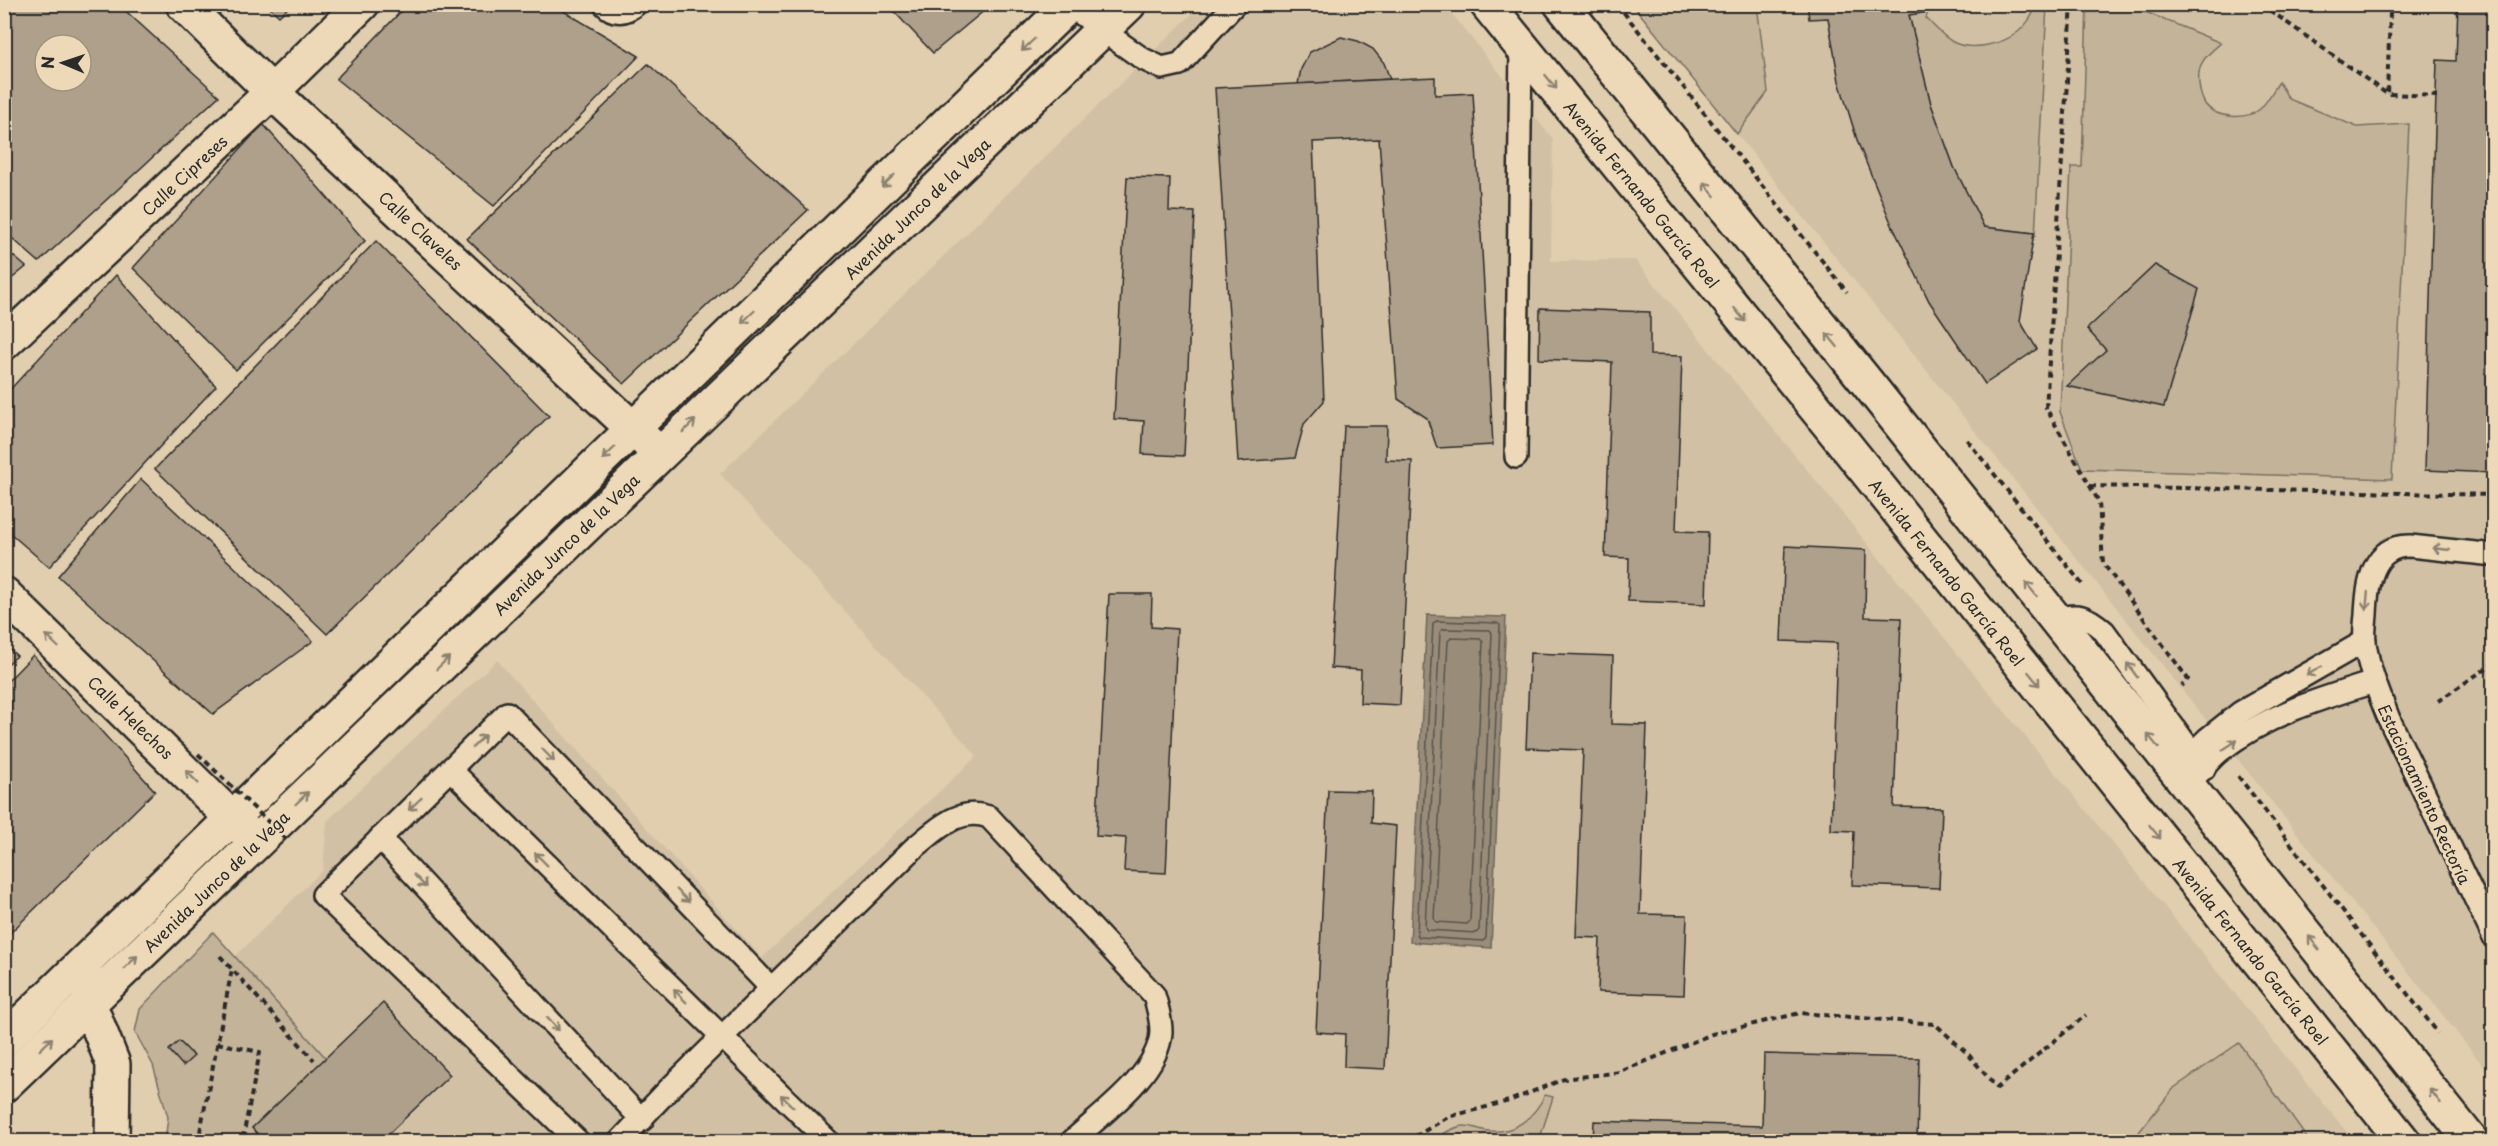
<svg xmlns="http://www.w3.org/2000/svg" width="2498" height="1146" font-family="'Playpen Sans',sans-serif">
	<rect width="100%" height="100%" fill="#e1ceaf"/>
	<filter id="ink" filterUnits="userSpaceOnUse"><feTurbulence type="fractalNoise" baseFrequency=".0167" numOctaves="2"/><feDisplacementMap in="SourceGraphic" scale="12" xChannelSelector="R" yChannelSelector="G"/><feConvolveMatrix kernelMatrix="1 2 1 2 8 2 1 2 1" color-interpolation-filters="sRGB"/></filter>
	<g filter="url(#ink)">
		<!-- built -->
		<g fill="#d2c0a4">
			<polygon points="1444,4 1553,139 1551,261 1635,260 2160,901 2354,1141 203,1142 149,1041 323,870 327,821 497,660 762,958 977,756 720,474 1201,5"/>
			<polygon points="1633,5 2493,5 2493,1078 1737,134"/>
		</g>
		<!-- green -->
		<g fill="#c3b399" stroke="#776f62" stroke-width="1.5">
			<polygon points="1633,5 1757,5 1768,92 1737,134"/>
			<path d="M2037 5H2047L2035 237 2034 233 1984 227 1954 167 1931 104 1909 15 1928 12 1926 18C1934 26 1944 38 1955 43 1973 51 2003 44 2018 32 2027 25 2033 14 2037 5Z"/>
			<path d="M2087 5H2129L2221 43C2214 49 2206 55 2202 63 2196 73 2199 94 2205 104 2216 119 2247 120 2260 109 2268 101 2273 90 2279 82L2289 99 2357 127 2409 124 2392 479 2082 469 2060 412 2071 167H2082Z"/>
			<polygon points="213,932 326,1058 252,1128 265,1141 165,1141 168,1117 153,1065 135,1032 140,1009"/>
			<polygon points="2239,1043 2309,1141 2132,1141 2174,1088"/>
			<path d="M1545 1095 1553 1097 1539 1141H1432C1440 1136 1455 1125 1466 1126 1474 1126 1481 1131 1489 1131 1515 1134 1534 1117 1545 1095Z"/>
		</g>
		<!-- water -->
		<polygon fill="#998d7a" stroke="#6d665a" stroke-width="1.5" points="1427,615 1506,617 1491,948 1410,942"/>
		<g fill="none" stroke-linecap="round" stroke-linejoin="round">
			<!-- shore -->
			<g stroke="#57524b" stroke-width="1.5">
				<polygon points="1436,621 1497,623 1500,625 1486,938 1483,941 1419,937 1417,934 1433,624"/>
				<polygon points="1443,629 1490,630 1492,633 1479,930 1476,933 1427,930 1425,927 1440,632"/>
				<polygon points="1451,638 1480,639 1483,642 1470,921 1467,924 1436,922 1434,919 1448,641"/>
			</g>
		</g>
		<!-- building -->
		<g fill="#aea08a" stroke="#2b2b2b" stroke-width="1.5" fill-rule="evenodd">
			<path d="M4 4H118L219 96 39 262 4 231ZM45 45H81V81H45Z"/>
			<polygon points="266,4 292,4 279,16"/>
			<polygon points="408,4 552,4 639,56 494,206 336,79"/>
			<polygon points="887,4 992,4 933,53"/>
			<polygon points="1807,4 1927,4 1928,12 1909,15 1931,104 1954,167 1984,227 2034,233 2020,321 2037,349 1985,384 1929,301 1892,225 1858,143 1839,81 1828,18 1809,19"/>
			<polygon points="2458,4 2494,4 2494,473 2425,470 2437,60 2456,61"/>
			<polygon points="1341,37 1358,41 1373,49 1384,63 1390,79 1298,84 1301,69 1310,52"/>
			<polygon points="648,64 808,210 624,384 467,239"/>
			<polygon points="1435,77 1435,95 1473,93 1493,445 1437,448 1427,418 1398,399 1379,139 1313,142 1324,401 1304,424 1295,458 1238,462 1215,88"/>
			<polygon points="263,124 365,241 236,370 133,268"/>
			<polygon points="1127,177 1170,178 1169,211 1195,212 1184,456 1142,454 1144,421 1114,419"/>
			<polygon points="376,241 549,416 327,634 155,469"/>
			<polygon points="4,248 26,267 4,285"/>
			<polygon points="2155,265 2199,289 2164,407 2067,386 2106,350 2087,329"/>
			<polygon points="116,275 216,386 49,567 4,528 4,396"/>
			<polygon points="1540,308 1650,312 1650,355 1682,356 1676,531 1708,532 1706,604 1628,601 1629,558 1605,557 1612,362 1539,359"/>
			<polygon points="1344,426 1387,426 1386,460 1412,461 1400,705 1360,703 1361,670 1331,668"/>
			<polygon points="141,479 313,641 213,714 58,576"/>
			<polygon points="1785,546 1866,550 1865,617 1901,618 1894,807 1942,808 1939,888 1852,885 1854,831 1831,830 1837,643 1781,641"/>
			<polygon points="1109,594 1152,594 1151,627 1177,629 1166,873 1124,871 1126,838 1096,836"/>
			<polygon points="4,644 17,656 4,667"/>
			<polygon points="1530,653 1613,656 1611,724 1647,725 1640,914 1687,915 1684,995 1598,992 1600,938 1576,937 1583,750 1526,748"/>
			<polygon points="33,655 155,791 4,939 4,685"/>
			<polygon points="1328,790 1372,791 1371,823 1396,826 1385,1069 1344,1067 1345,1034 1316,1032"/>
			<polygon points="383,1003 450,1075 380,1142 265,1142 252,1128"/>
			<polygon points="179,1041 194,1056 183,1066 169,1050"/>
			<polygon points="1764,1054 1919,1058 1917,1142 1593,1142 1594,1121 1762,1126"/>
		</g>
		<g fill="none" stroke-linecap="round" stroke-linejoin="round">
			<defs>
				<g id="service">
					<path d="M604 4C614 15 626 13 636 4"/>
					<polyline points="1070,5 1102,30 1143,59 1162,68 1180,64 1235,4"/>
					<polyline points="1516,457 1521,46"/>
					<path d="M2494 555 2410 546C2372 545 2367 585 2366 615 2365 624 2364 634 2365 643 2369 670 2379 694 2389 719L2494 938"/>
					<path d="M2056 620C2077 612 2087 616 2104 631L2204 769"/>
					<polyline points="2176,769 2207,739 2241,712 2365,641"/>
					<polyline points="451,770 829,1142"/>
					<path d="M2194 778C2203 769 2211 758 2220 751 2266 715 2319 699 2374 682"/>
					<polyline points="380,838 642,1120"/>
					<polyline points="579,1142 323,895 507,713 771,988"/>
					<path d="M619 1142 669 1089 914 848C937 830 958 806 989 817L1154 995C1158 1008 1161 1019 1161 1032 1159 1074 1100 1115 1071 1142"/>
				</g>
				<g id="minor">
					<polyline points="183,4 272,92 660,454"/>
					<polyline points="4,343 272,92 362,4"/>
					<polyline points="4,594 253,839"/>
				</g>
				<g id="tertiary">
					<polyline points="1487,4 1827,422 2404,1142"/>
					<polyline points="1561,4 1869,385 2472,1142"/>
					<polyline points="91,983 89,1003 113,1064 112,1142"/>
					<polyline points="4,1040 1070,4"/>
					<polyline points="4,1085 1129,4"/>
				</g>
			</defs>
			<!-- service casing -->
			<use href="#service" stroke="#2b2b2b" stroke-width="26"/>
			<!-- minor casing -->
			<use href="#minor" stroke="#2b2b2b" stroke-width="38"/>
			<!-- tertiary casing -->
			<use href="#tertiary" stroke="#2b2b2b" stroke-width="38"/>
			<!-- path -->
			<g stroke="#2b2b2b" stroke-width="4" stroke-dasharray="6 4.5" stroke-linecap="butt">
				<polyline points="1617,4 1847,292"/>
				<polyline points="2072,4 2046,408 2099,502 2103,563 2188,679 2182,686"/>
				<polyline points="2261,4 2387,94 2437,96"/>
				<polyline points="2384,4 2390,13 2387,94"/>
				<polyline points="1967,440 2082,584"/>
				<polyline points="2090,486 2494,495"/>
				<polyline points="2438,701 2494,663"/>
				<polyline points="2238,776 2438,1033"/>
				<polyline points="220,956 314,1060"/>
				<polyline points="217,1043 260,1052 242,1142"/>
				<polyline points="198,1142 232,969"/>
				<polyline points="1406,1142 1448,1117 1509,1101 1564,1079 1620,1072 1712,1034 1800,1013 1935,1024 1968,1054 1997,1088 2086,1015"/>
			</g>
			<!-- service -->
			<use href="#service" stroke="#edd9b7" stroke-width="21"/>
			<!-- minor -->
			<use href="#minor" stroke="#edd9b7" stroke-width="33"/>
			<!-- tertiary -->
			<use href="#tertiary" stroke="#edd9b7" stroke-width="33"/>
			<!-- path-bridge -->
			<polyline stroke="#2b2b2b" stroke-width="4" stroke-dasharray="6 4.5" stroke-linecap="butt" points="198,754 287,840"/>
		</g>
		<!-- one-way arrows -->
		<defs><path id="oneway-shaft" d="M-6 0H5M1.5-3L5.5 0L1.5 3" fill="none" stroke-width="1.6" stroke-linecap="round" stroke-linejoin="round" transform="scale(1.5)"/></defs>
		<g stroke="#8c8271">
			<use href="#oneway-shaft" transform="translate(1028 45) rotate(136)"/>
			<use href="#oneway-shaft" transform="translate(1551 82) rotate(51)"/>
			<use href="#oneway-shaft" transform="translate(888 181) rotate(136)"/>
			<use href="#oneway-shaft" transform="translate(1709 189) rotate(-129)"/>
			<use href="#oneway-shaft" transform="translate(1740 315) rotate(51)"/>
			<use href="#oneway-shaft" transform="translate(748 317) rotate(136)"/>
			<use href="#oneway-shaft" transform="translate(1832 340) rotate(-129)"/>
			<use href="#oneway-shaft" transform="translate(689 426) rotate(-44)"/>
			<use href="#oneway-shaft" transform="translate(609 453) rotate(136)"/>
			<use href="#oneway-shaft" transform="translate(2441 549) rotate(-174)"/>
			<use href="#oneway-shaft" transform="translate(2031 589) rotate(-129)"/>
			<use href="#oneway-shaft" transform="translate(2367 601) rotate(95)"/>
			<use href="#oneway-shaft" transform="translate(52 641) rotate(-136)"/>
			<use href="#oneway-shaft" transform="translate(443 663) rotate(-44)"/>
			<use href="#oneway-shaft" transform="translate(2132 670) rotate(-126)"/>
			<use href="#oneway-shaft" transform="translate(2314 671) rotate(150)"/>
			<use href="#oneway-shaft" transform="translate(2034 679) rotate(51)"/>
			<use href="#oneway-shaft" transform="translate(479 741) rotate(-45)"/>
			<use href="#oneway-shaft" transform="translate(2153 741) rotate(-129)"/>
			<use href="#oneway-shaft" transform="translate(2230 745) rotate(-33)"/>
			<use href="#oneway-shaft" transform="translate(548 755) rotate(46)"/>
			<use href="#oneway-shaft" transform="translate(192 777) rotate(-135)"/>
			<use href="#oneway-shaft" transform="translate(302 798) rotate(-44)"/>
			<use href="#oneway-shaft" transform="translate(415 804) rotate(136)"/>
			<use href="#oneway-shaft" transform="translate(2155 832) rotate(51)"/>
			<use href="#oneway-shaft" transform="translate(541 859) rotate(-135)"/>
			<use href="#oneway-shaft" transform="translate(420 881) rotate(47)"/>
			<use href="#oneway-shaft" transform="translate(683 896) rotate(46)"/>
			<use href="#oneway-shaft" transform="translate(2314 943) rotate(-128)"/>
			<use href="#oneway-shaft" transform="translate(131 962) rotate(-44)"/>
			<use href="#oneway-shaft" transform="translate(680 996) rotate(-135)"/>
			<use href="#oneway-shaft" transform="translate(553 1024) rotate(47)"/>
			<use href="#oneway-shaft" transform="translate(46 1044) rotate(-44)"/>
			<use href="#oneway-shaft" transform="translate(2435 1096) rotate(-128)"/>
			<use href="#oneway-shaft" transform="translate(787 1101) rotate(-136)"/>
		</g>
	</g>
	<g text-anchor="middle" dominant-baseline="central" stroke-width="6" stroke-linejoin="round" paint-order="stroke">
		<!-- street labels -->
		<g font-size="16" fill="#2b2b2b" stroke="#edd9b7">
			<text transform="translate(184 175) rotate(-43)">Calle Cipreses</text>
			<text transform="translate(1642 194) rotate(51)">Avenida Fernando García Roel</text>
			<text transform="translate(917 208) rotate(-44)">Avenida Junco de la Vega</text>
			<text transform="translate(421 230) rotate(43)">Calle Claveles</text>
			<text transform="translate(566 544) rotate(-44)">Avenida Junco de la Vega</text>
			<text transform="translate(1947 572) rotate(51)">Avenida Fernando García Roel</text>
			<text transform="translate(131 717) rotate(44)">Calle Helechos</text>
			<text transform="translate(2425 794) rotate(65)">Estacionamiento Rectoría</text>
			<text transform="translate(216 881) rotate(-44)">Avenida Junco de la Vega</text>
			<text transform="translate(2251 951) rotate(51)">Avenida Fernando García Roel</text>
		</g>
	</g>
	<!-- margin -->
	<rect width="2498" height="1146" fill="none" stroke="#edd9b7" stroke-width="24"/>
	<rect x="12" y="12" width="2474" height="1122" fill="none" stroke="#2b2b2b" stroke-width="2" filter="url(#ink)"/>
	<!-- north arrow -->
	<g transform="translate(63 63) rotate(272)"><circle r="28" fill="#edd9b7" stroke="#9f937f" stroke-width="1.5"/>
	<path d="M0-4.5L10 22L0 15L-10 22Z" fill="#2b2b2b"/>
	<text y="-9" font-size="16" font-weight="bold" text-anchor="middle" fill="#2b2b2b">N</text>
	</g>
</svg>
